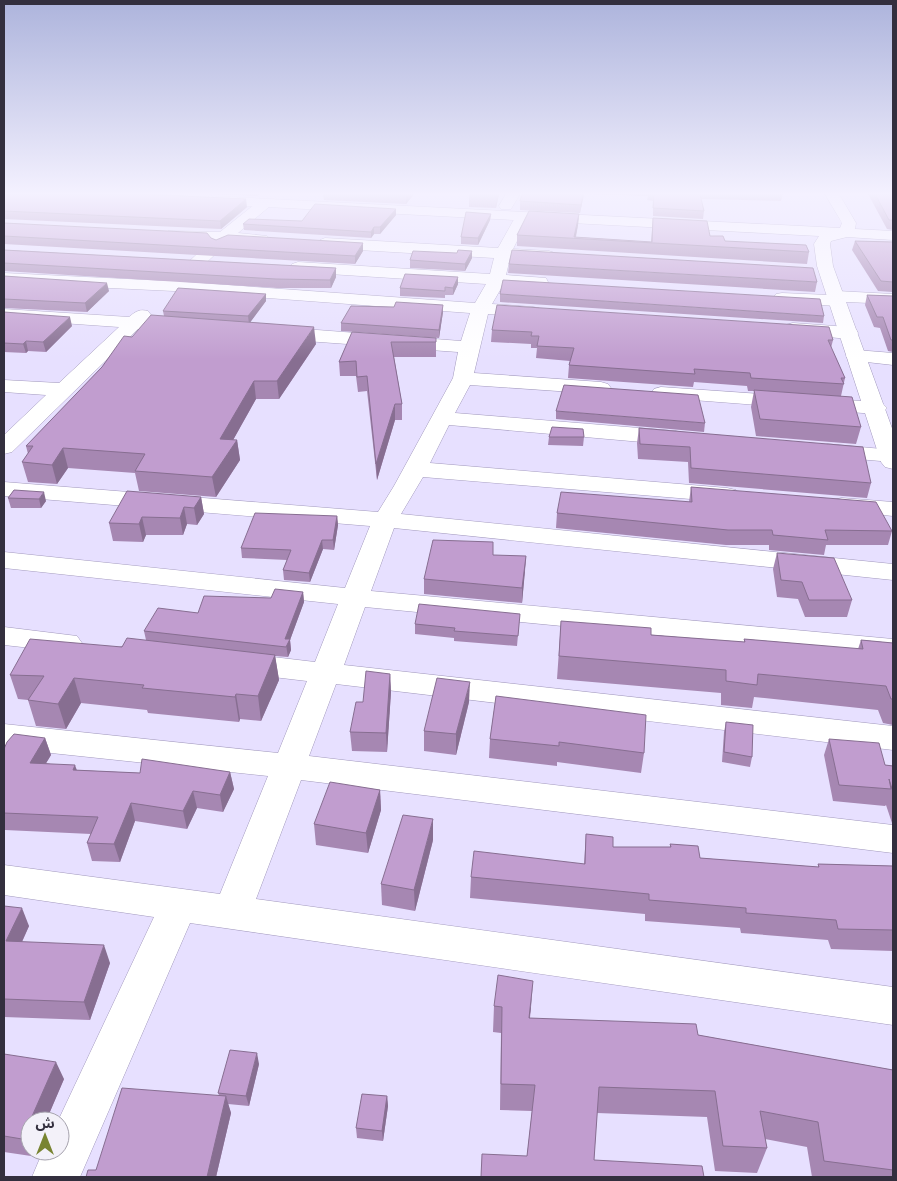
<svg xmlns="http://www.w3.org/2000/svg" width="897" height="1181" font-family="Roboto,'Noto Sans Arabic',sans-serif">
	<rect width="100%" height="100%" fill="#e7e0ff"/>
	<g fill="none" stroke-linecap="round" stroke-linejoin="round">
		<defs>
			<g id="street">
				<polygon points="506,194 520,194 511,209 501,209 499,206"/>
				<polygon points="265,199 270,200 272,203 270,206 238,233 267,236 270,239 267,242 228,242 186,282 475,303 486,284 298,272 292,270 290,267 292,264 298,262 490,274 494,258 325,248 320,246 317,243 320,240 325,238 498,248 517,214 527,214 529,217 513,249 549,251 555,253 557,256 555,259 549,261 510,258 506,275 546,278 548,282 546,286 540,287 503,285 492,304 533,307 539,308 542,312 539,316 533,317 488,314 474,373 601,382 608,384 611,388 608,392 601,394 470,385 455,413 676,431 684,433 687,438 684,443 676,445 449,425 430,463 727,488 736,490 739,495 736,500 727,502 423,477 401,514 893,564 893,580 394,528 371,591 893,639 893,658 365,607 344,665 893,726 893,750 336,684 309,756 893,825 893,853 301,780 256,899 893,987 893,1025 190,923 80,1177 32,1177 43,1151 60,1151 60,1121 58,1121 154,917 4,895 4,865 220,894 268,776 4,748 4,724 278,753 307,681 239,673 228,670 224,663 228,656 239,653 315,662 338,604 4,568 4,552 345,588 370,526 4,496 4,482 378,512 394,486 453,378 458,352 278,339 271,337 269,333 271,329 278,327 461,341 470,313 174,291 4,283 4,273 168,281 211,241 173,239 168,237 165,234 168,231 220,232 260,200"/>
				<polygon points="837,291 893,294 893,304 846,302 844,305 838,306 782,303 776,302 773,298 776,294 782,293 829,295 831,292"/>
				<path d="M4 309 129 317C136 311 140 309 148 311L151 315 149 318 187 322 190 326 187 330 181 332 138 329 12 452 4 454V435L46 395 4 392V380L59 383 119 327 4 319Z"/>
				<polygon points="793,323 849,327 856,329 858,333 856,337 849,339 786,333 784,329 786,325"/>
				<polygon points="856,350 893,353 893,365 849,360 846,356 849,352"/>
				<polygon points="661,387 876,402 883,404 887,408 883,412 876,414 654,397 651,393 654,389"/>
				<polygon points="828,444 893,450 893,462 820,456 817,451 820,446"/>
				<polygon points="842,498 893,502 893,516 833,510 830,505 833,500"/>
				<polygon points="4,627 77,636 82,643 77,650 67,652 4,645"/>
			</g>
			<polygon id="secondary" points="825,194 839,194 856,223 855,229 893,231 893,240 847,237 831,241 830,244 833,266 893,431 893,469 885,467 881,462 817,266 814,244 819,236 210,204 203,200 210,196 840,228 842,223"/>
		</defs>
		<!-- street casing -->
		<use href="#street" stroke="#a299bd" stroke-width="1"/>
		<!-- secondary casing -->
		<use href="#secondary" stroke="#a299bd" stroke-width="1"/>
		<!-- street -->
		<use href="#street" fill="#fff" fill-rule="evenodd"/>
		<!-- secondary -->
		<use href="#secondary" fill="#fff" fill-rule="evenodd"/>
	</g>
	<!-- wall -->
	<g fill="#a687b2">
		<polygon points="4,194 247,207 221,229 4,219"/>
		<polygon points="210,194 260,194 258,196"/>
		<polygon points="323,194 414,194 406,204 324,200"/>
		<polygon points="469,194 499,194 496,208 469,207"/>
		<polygon points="584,194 580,213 520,210 520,201"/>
		<polygon points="585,194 783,194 781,201 701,199 704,211 703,219 653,216 653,201 647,200 648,196"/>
		<polygon points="868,194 893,194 893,230 887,229"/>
		<polygon points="396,209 396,215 380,234 374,234 371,238 244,230 243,224 302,221"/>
		<polygon points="491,214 490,220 478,245 461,244 461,237"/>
		<polygon points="579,214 578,225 576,237 651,242 653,218 725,241 809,252 807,264 517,246 517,235"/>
		<polygon points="4,223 211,238 216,240 363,251 355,264 4,244"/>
		<polygon points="855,241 893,242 893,292 878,291 852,250"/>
		<polygon points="4,250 336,268 336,277 331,288 277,288 4,271"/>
		<polygon points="472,258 465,271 410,268 410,260"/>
		<polygon points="509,264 817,282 815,292 508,273"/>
		<polygon points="4,276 109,291 87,312 4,308"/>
		<polygon points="458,277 458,284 453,295 445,295 445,298 400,296 400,288"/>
		<polygon points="266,294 266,301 250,322 316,344 279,399 256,399 233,440 237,440 240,460 216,497 139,491 135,473 68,468 57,484 28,482 22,462 28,454 26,446 132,337 164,316 163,311"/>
		<polygon points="500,294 824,316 823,323 500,302"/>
		<polygon points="867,295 893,296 893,352 888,351 880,328 874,327 865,305"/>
		<polygon points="394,307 443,312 439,338 341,331 341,323"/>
		<polygon points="4,312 72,326 46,352 28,351 26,353 4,352"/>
		<polygon points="492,330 833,340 831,348 845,378 841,396 861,427 856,444 756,436 751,407 754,391 748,391 747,386 694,382 693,387 568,378 569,365 570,361 536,358 537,348 531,348 531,344 491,342"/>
		<polygon points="352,332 436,338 436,357 394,357 402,404 402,420 395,420 377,480 367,391 358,392 356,376 340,376 339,362"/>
		<polygon points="556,411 705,423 704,432 556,419"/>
		<polygon points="639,428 871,483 867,498 689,483 688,462 638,459 637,443"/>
		<polygon points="549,437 584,437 583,446 548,445"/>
		<polygon points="691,487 892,531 888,545 826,545 824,555 769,550 769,545 726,545 556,528 557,513 689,502"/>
		<polygon points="14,490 46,501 41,508 11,508 8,498"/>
		<polygon points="201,497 204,514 197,525 187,524 183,535 146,535 143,542 113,541 109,523"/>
		<polygon points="337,516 338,525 334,550 323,549 310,582 284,580 283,570 287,560 242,558 241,548"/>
		<polygon points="777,553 852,600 847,617 805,617 798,599 777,597 773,569"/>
		<polygon points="526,556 522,603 424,594 424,579"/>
		<polygon points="303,592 304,602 290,640 291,650 288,657 275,656 279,680 261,721 240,719 239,722 148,713 147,710 81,703 66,729 36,726 28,700 18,699 10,675 146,640 144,631 198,613"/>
		<polygon points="561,621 651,635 744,642 744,639 858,649 861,640 893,643 893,725 883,723 878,710 754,697 752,708 721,705 721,693 557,679"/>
		<polygon points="415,624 519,624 517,646 454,641 454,638 415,634"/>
		<polygon points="390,674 391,692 387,752 352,751 350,732"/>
		<polygon points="496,696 644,753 641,773 557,762 557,766 489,758 490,739"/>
		<polygon points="469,702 456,755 424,751 424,731"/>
		<polygon points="726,722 752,757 750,767 722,762 724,732"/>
		<polygon points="45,738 51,755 46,763 77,770 140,773 230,772 234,789 223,812 197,808 187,829 135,821 120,862 92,861 87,843 91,834 5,830 4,832 4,749"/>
		<polygon points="829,739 885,765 893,766 893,824 892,823 886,805 885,806 833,801 824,755"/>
		<polygon points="380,790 381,810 368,853 316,845 314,824"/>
		<polygon points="586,834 613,847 670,847 670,844 700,858 818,867 818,864 893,866 893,951 831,949 828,940 741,933 740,928 645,921 645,914 470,898 471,877 584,864"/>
		<polygon points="433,840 415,911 382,905 381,884"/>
		<polygon points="4,906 29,926 22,942 110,963 90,1020 4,1017"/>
		<polygon points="494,1006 531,1007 530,1018 698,1035 893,1070 893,1177 812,1177 807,1147 765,1139 767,1148 757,1173 715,1171 707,1117 597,1113 594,1160 527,1156 532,1111 500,1110 501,1033 493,1032"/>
		<polygon points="4,1054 64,1079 46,1121 30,1121 31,1156 4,1152"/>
		<polygon points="259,1064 249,1106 228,1104 231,1113 216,1177 86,1177 96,1170 219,1095 218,1093"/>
		<polygon points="387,1096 388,1106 383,1141 357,1138 356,1128"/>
	</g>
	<!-- shaded-wall -->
	<g fill="#876e91">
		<polygon points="408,194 414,194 406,204 406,196"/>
		<polygon points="497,194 499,194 496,208 497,196"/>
		<polygon points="583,194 584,194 580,213 581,205"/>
		<polygon points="246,199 247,207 221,229 220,221"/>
		<polygon points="396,209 396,215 380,234 380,227"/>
		<polygon points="491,214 490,220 478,245 478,238"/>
		<polygon points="579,214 578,225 575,239 574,238"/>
		<polygon points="374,227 374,234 371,238 371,232"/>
		<polygon points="363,243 363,251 355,264 355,256"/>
		<polygon points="472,251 472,258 465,271 465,264"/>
		<polygon points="336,268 336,277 331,288 330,280"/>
		<polygon points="458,277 458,284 453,295 453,288"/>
		<polygon points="107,283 109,291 87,312 85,303"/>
		<polygon points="266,294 266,301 249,324 248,316"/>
		<polygon points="443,305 443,312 439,338 439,330"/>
		<polygon points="70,317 72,326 46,352 43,342"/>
		<polygon points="314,327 316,344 279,399 277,381"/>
		<polygon points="26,341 28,351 26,353 23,344"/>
		<polygon points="254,381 256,399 223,458 220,439"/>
		<polygon points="395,404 395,420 377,480 376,464"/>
		<polygon points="237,440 240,460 216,497 212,477"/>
		<polygon points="63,448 68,468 57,484 52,465"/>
		<polygon points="44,492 46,501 41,508 39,499"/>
		<polygon points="201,497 204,514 197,525 194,508"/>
		<polygon points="184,507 187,524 183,535 180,518"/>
		<polygon points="337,516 338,525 334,550 333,540"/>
		<polygon points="142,517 146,535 143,542 139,524"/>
		<polygon points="322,540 323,549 310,582 309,573"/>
		<polygon points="526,556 525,571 522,603 522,588"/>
		<polygon points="303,592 304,602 290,640 291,650 288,657 285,639"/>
		<polygon points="275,655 279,680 261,721 258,696"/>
		<polygon points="390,674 391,692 387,752 386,733"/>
		<polygon points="74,678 81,703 66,729 58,704"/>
		<polygon points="470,682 469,702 456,755 456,734"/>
		<polygon points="236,694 240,719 239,722 235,697"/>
		<polygon points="45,738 51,755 36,780 30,763"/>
		<polygon points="75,765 81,782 73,770"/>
		<polygon points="230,772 234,789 223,812 220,795"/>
		<polygon points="380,790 381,810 368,853 366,833"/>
		<polygon points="193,791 197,808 187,829 183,811"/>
		<polygon points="131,803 135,821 120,862 114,844"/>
		<polygon points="433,819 433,840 415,911 414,890"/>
		<polygon points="22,908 29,926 14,959 6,941"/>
		<polygon points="104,945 110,963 90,1020 84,1002"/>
		<polygon points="533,981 531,1007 526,1045 529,1018"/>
		<polygon points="257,1053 259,1064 249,1106 246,1096"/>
		<polygon points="56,1062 64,1079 46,1121 30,1121 30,1151 33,1151 31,1156 22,1139"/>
		<polygon points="226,1096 231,1113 216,1177 207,1177"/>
		<polygon points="387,1096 388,1106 383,1141 382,1131"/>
	</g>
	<!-- building -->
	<g fill="#c19dcf" stroke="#876e91">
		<polygon points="4,194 141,194 246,199 220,221 4,211"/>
		<polygon points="359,194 408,194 406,196"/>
		<polygon points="469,194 497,194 497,196"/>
		<polygon points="522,194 583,194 581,205 520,201"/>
		<polygon points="654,194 700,194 704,211 653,208"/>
		<polygon points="875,194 893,194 893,220 889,220"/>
		<polygon points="315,204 396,209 380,227 374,227 371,232 243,224 249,219 302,221"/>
		<polygon points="529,211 579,214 574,237 652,242 653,218 707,221 710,236 723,236 725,241 806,245 809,252 517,235"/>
		<polygon points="466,212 491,214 478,238 461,237"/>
		<polygon points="4,223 207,233 211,238 216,240 228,235 363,243 355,256 4,236"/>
		<polygon points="855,241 893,242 893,282 881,281"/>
		<polygon points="4,250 336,268 330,280 276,279 4,263"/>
		<polygon points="458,250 472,251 465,264 410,260 413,251 457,253"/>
		<polygon points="512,250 813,268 817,282 509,264"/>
		<polygon points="405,274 458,277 453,288 445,287 445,291 400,288"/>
		<polygon points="4,276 107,283 85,303 4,299"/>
		<polygon points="503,280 820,299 824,316 500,294"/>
		<polygon points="178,288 266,294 248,316 163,311"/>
		<polygon points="867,295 893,296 893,340 891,340 883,317 877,317"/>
		<polygon points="396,302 443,305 439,330 341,323 351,306 394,307"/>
		<polygon points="497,305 829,327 833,340 828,340 845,378 841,378 844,384 751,378 750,373 694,369 695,374 569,365 574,348 537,346 539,336 531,336 532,332 492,330"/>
		<polygon points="4,312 70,317 43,342 26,341 23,344 4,343"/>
		<polygon points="151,315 314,327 277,381 254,381 220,439 237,440 212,477 135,471 145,454 63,448 52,465 22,462 33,446 26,446 102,367 124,336 132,337"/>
		<polygon points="352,332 436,338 436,342 391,342 402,404 395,404 376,464 367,376 357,377 356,361 339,362"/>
		<polygon points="564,385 698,395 705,423 556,411"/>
		<polygon points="754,390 852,397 861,427 760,419"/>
		<polygon points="552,427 583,429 584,437 549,437"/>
		<polygon points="639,428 863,447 871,483 691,468 690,447 640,444"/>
		<polygon points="691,487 876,502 892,531 825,530 828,540 773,535 772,530 728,530 557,513 561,492 692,502"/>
		<polygon points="14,490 44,492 39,499 8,498"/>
		<polygon points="127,491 201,497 194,508 184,507 180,518 142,517 139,524 109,523"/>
		<polygon points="255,513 337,516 333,540 322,540 309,573 283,570 291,550 241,548"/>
		<polygon points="433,540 493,542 493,555 526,556 522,588 424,579"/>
		<polygon points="777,553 834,558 852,600 809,600 802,582 781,580"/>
		<polygon points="275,589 303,592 285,639 290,639 286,647 144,631 158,608 198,613 204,596 271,598"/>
		<polygon points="419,604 520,614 518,636 454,631 455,628 415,624"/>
		<polygon points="561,621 651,628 651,635 745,642 744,639 863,649 861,640 893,643 893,699 891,699 886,686 758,674 757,685 726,681 726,670 559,656"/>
		<polygon points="127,638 275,655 258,696 236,694 235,697 142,688 144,685 74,678 58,704 28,700 44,676 10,675 30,639 122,647"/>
		<polygon points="366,671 390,674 386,733 350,732 356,702 363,702"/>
		<polygon points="437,678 470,682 456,734 424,731"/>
		<polygon points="496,696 646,715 644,753 559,742 559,746 490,739"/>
		<polygon points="726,722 753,725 752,757 724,752"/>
		<polygon points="14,734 45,738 30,763 75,765 73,770 140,773 142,759 230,772 220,795 193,791 183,811 131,803 114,844 87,843 98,817 4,813 4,749 7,742"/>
		<polygon points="829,739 879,743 885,765 893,766 893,792 889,779 891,789 839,785"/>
		<polygon points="330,782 380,790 366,833 314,824"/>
		<polygon points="403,815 433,819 414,890 381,884"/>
		<polygon points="586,834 613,837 613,847 671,847 670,844 698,846 700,858 819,867 818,864 893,866 893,930 838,929 836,920 746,913 746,908 649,900 649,894 471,877 474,851 585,864"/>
		<polygon points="4,906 22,908 6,941 104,945 84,1002 4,999"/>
		<polygon points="498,975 533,981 529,1018 696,1024 698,1035 893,1070 893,1170 824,1161 818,1122 760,1111 767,1148 723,1146 715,1091 599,1087 594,1160 702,1166 704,1177 481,1177 482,1154 527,1156 535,1085 501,1084 502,1007 494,1006"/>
		<polygon points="230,1050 257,1053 246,1096 218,1093"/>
		<polygon points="4,1054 56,1062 22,1139 4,1136"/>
		<polygon points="122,1088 226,1096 207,1177 86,1177 88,1170 96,1170"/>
		<polygon points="362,1094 387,1096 382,1131 356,1128"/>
	</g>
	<!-- sky -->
	<linearGradient id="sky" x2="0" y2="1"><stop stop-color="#adb4dc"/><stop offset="0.54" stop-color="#f4f1ff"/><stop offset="1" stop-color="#f4f1ff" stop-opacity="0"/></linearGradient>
	<rect width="897" height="359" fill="url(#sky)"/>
	<!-- border -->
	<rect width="897" height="1181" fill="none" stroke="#332f3e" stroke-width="10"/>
	<!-- north arrow -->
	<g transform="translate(45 1136)"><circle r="24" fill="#f3f1f9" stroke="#a6a3ae"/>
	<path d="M0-4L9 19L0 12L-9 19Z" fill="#788431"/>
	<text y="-8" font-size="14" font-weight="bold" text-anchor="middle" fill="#332f3e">ش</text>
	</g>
</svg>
